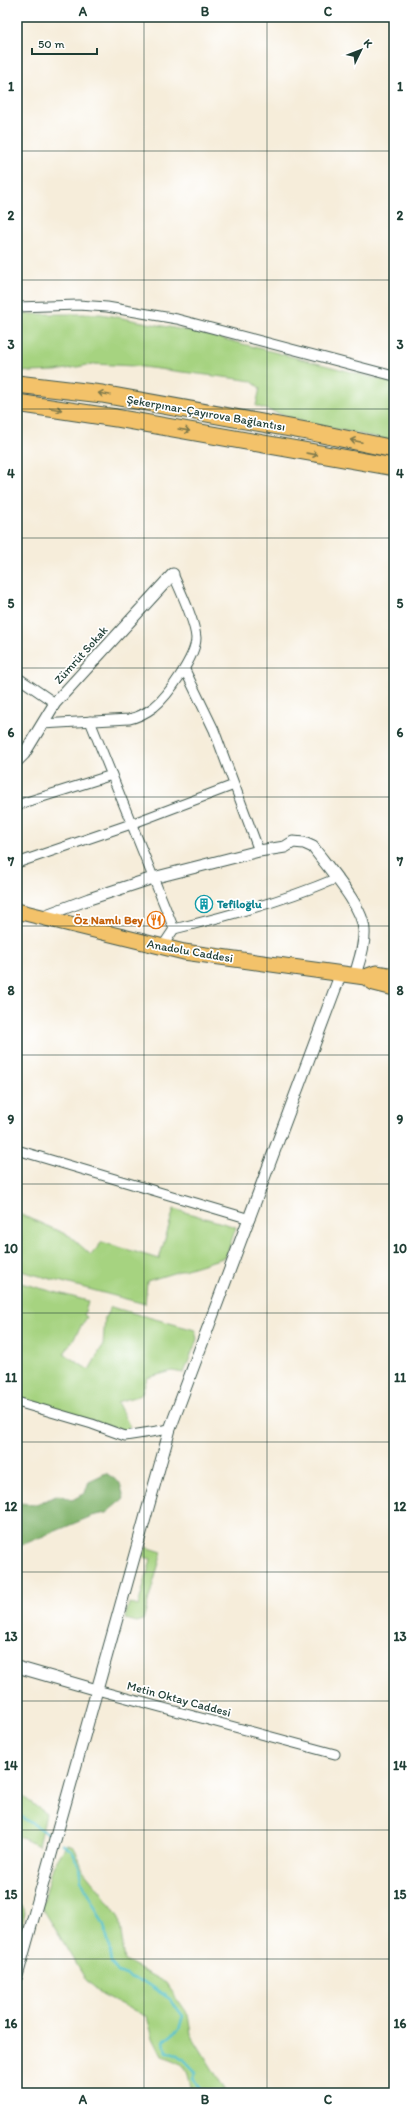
<svg xmlns="http://www.w3.org/2000/svg" width="411" height="2110" font-family="Itim,sans-serif">
	<rect width="100%" height="100%" fill="#fff"/>
	<filter id="ink" filterUnits="userSpaceOnUse"><feTurbulence type="fractalNoise" baseFrequency=".025" numOctaves="2"/><feDisplacementMap in="SourceGraphic" scale="8" xChannelSelector="R" yChannelSelector="G"/><feConvolveMatrix kernelMatrix="1 2 1 2 8 2 1 2 1" color-interpolation-filters="sRGB"/></filter>
	<filter id="wash" filterUnits="userSpaceOnUse"><feTurbulence type="fractalNoise" baseFrequency=".012" numOctaves="4" result="noise"/><feDisplacementMap in="SourceGraphic" scale="16" xChannelSelector="R" yChannelSelector="G"/><feGaussianBlur stdDeviation="0.9" result="paint"/><feColorMatrix in="noise" values="0 0 0 0 0 0 0 0 0 0 0 0 0 0 0 0 0 1.4 0 .05"/><feComposite in="paint" operator="in"/></filter>
	<g filter="url(#wash)">
		<rect width="100%" height="100%" fill="#f6edda"/>
		<!-- green -->
		<g fill="#a6d380" stroke="#62885a">
			<polygon points="17,314 101,314 117,317 204,334 394,383 394,441 310,424 256,406 260,388 251,381 239,379 134,366 93,364 56,371 30,372 17,370"/>
			<polygon points="174,1209 236,1227 226,1257 147,1281 145,1304 17,1270 17,1213 70,1236 91,1255 102,1242 159,1259"/>
			<polygon points="17,1282 88,1301 84,1315 87,1317 64,1354 89,1370 103,1345 105,1317 111,1307 195,1330 197,1339 184,1373 172,1371 147,1378 141,1395 117,1402 130,1427 126,1431 17,1398"/>
			<polygon points="146,1547 162,1552 143,1620 137,1622 125,1619 129,1603 138,1606 151,1559 143,1557"/>
			<polygon points="17,1792 46,1814 39,1846 17,1836"/>
			<path d="M67 1844 74 1846 83 1870 101 1892 119 1918 125 1961 166 1983 188 2014 191 2034 227 2093H192C187 2067 189 2065 162 2056L153 2038 147 2017 102 1994 86 1980 42 1907 53 1867Z"/>
			<polygon points="17,1901 25,1912 17,1944"/>
		</g>
		<!-- forest -->
		<polygon fill="#84b56e" stroke="#527951" points="106,1473 120,1483 124,1498 106,1513 92,1516 17,1547 17,1503 36,1504 59,1495 72,1500 85,1493 89,1481"/>
		<g fill="none" stroke-linecap="round" stroke-linejoin="round">
			<!-- stream -->
			<g stroke="#55c2ce" stroke-width="2.5">
				<polyline points="17,1814 49,1834"/>
				<path d="M62 1844 72 1851 79 1866 81 1880 104 1925 109 1945 111 1963 118 1972 144 1982 170 1999 183 2016 179 2029 164 2041 166 2052C180 2051 186 2063 196 2072L193 2078 202 2089 209 2093"/>
			</g>
		</g>
	</g>
	<g filter="url(#ink)">
		<g fill="none" stroke-linecap="round" stroke-linejoin="round">
			<defs>
				<g id="minor">
					<polyline points="17,307 78,305 107,307 177,319 394,376"/>
					<polyline points="185,670 214,730 259,851"/>
					<polyline points="17,677 55,703"/>
					<polyline points="90,721 174,929 162,947"/>
					<path d="M42 724 129 719C139 717 146 713 154 707 168 696 196 656 196 638 195 621 180 590 173 574"/>
					<polyline points="17,805 112,775"/>
					<polyline points="17,863 131,824 234,785"/>
					<path d="M174 929C229 916 283 901 335 879"/>
					<polyline points="17,1150 250,1219"/>
					<polyline points="17,1402 92,1424 125,1436 170,1429"/>
					<polyline points="97,1690 335,1754"/>
				</g>
				<g id="tertiary">
					<polyline points="17,761 24,754 55,703 173,574"/>
					<path d="M41 917 89 899 153 878 259 851 285 847 293 842 304 843 313 847C328 868 363 906 364 930 365 946 359 961 355 975"/>
					<polyline points="17,1667 97,1690"/>
					<polyline points="17,1976 170,1429 341,973"/>
				</g>
				<g id="primary">
					<polyline points="17,911 184,952 365,977 374,983 394,988"/>
					<polyline points="365,977 376,973 394,976"/>
				</g>
				<g id="motorway">
					<polyline points="17,384 102,394 312,432 394,449"/>
					<polyline points="17,403 116,418 394,467"/>
				</g>
			</defs>
			<!-- minor casing -->
			<use href="#minor" stroke="#3f574d" stroke-width="11"/>
			<!-- tertiary casing -->
			<use href="#tertiary" stroke="#3f574d" stroke-width="13"/>
			<!-- primary casing -->
			<use href="#primary" stroke="#3f574d" stroke-width="17"/>
			<!-- motorway casing -->
			<use href="#motorway" stroke="#3f574d" stroke-width="19"/>
			<!-- minor -->
			<use href="#minor" stroke="#fff" stroke-width="9"/>
			<!-- tertiary -->
			<use href="#tertiary" stroke="#fff" stroke-width="11"/>
			<!-- primary -->
			<use href="#primary" stroke="#f3c26a" stroke-width="15"/>
			<!-- motorway -->
			<use href="#motorway" stroke="#f3c26a" stroke-width="17"/>
		</g>
		<!-- one-way arrows -->
		<defs><path id="oneway-shaft" d="M-6 0H5M1.5-3L5.5 0L1.5 3" fill="none" stroke-width="1.6" stroke-linecap="round" stroke-linejoin="round"/></defs>
		<g stroke="#7e794c">
			<use href="#oneway-shaft" transform="translate(104 394) rotate(-171)"/>
			<use href="#oneway-shaft" transform="translate(56 409) rotate(9)"/>
			<use href="#oneway-shaft" transform="translate(184 430) rotate(10)"/>
			<use href="#oneway-shaft" transform="translate(356 441) rotate(-168)"/>
			<use href="#oneway-shaft" transform="translate(312 454) rotate(10)"/>
		</g>
	</g>
	<!-- grid -->
	<path fill="none" stroke="#1f3d34" stroke-width="1" stroke-opacity="0.55" d="M144 17V2093M267 17V2093M17 151H394M17 280H394M17 409H394M17 538H394M17 668H394M17 797H394M17 926H394M17 1055H394M17 1184H394M17 1313H394M17 1442H394M17 1572H394M17 1701H394M17 1830H394M17 1959H394"/>
	<!-- icons -->
	<defs>
		<symbol id="building-ring" viewBox="-11 -11 22 22"><circle r="9.5" fill="#fff" stroke="#0f9aa8" stroke-width="1.5"/><path d="M-4-6H4V6H1V3H-1V6H-4ZM-2.5-4.3h1.7v1.8h-1.7ZM.8-4.3h1.7v1.8H.8ZM-2.5-1h1.7V.8h-1.7ZM.8-1h1.7V.8H.8Z" fill="#0f9aa8"/></symbol>
		<symbol id="restaurant-ring" viewBox="-11 -11 22 22"><circle r="9.5" fill="#fff" stroke="#e8710a" stroke-width="1.5"/><path d="M-5-6h1v4h1v-4h1v4h1v-4h1v5L-1.5 .5V6h-2V.5L-5-1ZM5-6V6H3V1.5H1.5Q1.5-4 5-6Z" fill="#e8710a"/></symbol>
	</defs>
	<g fill-rule="evenodd">
		<use href="#building-ring" x="194" y="894" width="20" height="20"/>
		<use href="#restaurant-ring" x="146" y="910" width="20" height="20"/>
	</g>
	<g text-anchor="middle" dominant-baseline="central" stroke-width="3.5" stroke-linejoin="round" paint-order="stroke">
		<!-- street labels -->
		<g font-size="12" fill="#1f3d34" stroke="#fff">
			<text transform="translate(206 413) rotate(10)">Şekerpınar-Çayırova Bağlantısı</text>
			<text transform="translate(81 655) rotate(-48)">Zümrüt Sokak</text>
			<text transform="translate(190 951) rotate(10)">Anadolu Caddesi</text>
			<text transform="translate(179 1699) rotate(15)">Metin Oktay Caddesi</text>
		</g>
		<!-- culture labels -->
		<g font-size="12" font-weight="bold" fill="#0d838f" stroke="#fff" text-anchor="start">
			<text x="217" y="904">Tefiloğlu</text>
		</g>
		<!-- food labels -->
		<g font-size="12" font-weight="bold" fill="#c56008" stroke="#fff" text-anchor="end">
			<text x="143" y="920">Öz Namlı Bey</text>
		</g>
	</g>
	<!-- margin -->
	<rect width="411" height="2110" fill="none" stroke="#fff" stroke-width="44"/>
	<!-- north arrow -->
	<g transform="translate(361 50) rotate(47)" stroke="#ffffff" stroke-width="3" paint-order="stroke">
	<path d="M0-3L7 15L0 10L-7 15Z" fill="#1f3d34"/>
	<text y="-6" font-size="11" font-weight="bold" text-anchor="middle" fill="#1f3d34">K</text>
	</g>
	<!-- scale -->
	<path d="M32 48v6h65v-6" fill="none" stroke="#1f3d34" stroke-width="2"/>
	<text x="38" y="48" font-size="12" fill="#1f3d34" stroke="#ffffff" stroke-width="3" paint-order="stroke">50 m</text>
	<rect x="22" y="22" width="367" height="2066" fill="none" stroke="#1f3d34" stroke-width="1.5"/>
	<g font-size="13" text-anchor="middle" font-weight="bold" fill="#1f3d34">
		<text x="83" y="16">A</text>
		<text x="205" y="16">B</text>
		<text x="328" y="16">C</text>
		<text x="11" y="91">1</text>
		<text x="400" y="91">1</text>
		<text x="11" y="220">2</text>
		<text x="400" y="220">2</text>
		<text x="11" y="349">3</text>
		<text x="400" y="349">3</text>
		<text x="11" y="478">4</text>
		<text x="400" y="478">4</text>
		<text x="11" y="608">5</text>
		<text x="400" y="608">5</text>
		<text x="11" y="737">6</text>
		<text x="400" y="737">6</text>
		<text x="11" y="866">7</text>
		<text x="400" y="866">7</text>
		<text x="11" y="995">8</text>
		<text x="400" y="995">8</text>
		<text x="11" y="1124">9</text>
		<text x="400" y="1124">9</text>
		<text x="11" y="1253">10</text>
		<text x="400" y="1253">10</text>
		<text x="11" y="1382">11</text>
		<text x="400" y="1382">11</text>
		<text x="11" y="1511">12</text>
		<text x="400" y="1511">12</text>
		<text x="11" y="1641">13</text>
		<text x="400" y="1641">13</text>
		<text x="11" y="1770">14</text>
		<text x="400" y="1770">14</text>
		<text x="11" y="1899">15</text>
		<text x="400" y="1899">15</text>
		<text x="11" y="2028">16</text>
		<text x="400" y="2028">16</text>
		<text x="83" y="2104">A</text>
		<text x="205" y="2104">B</text>
		<text x="328" y="2104">C</text>
	</g>
</svg>
